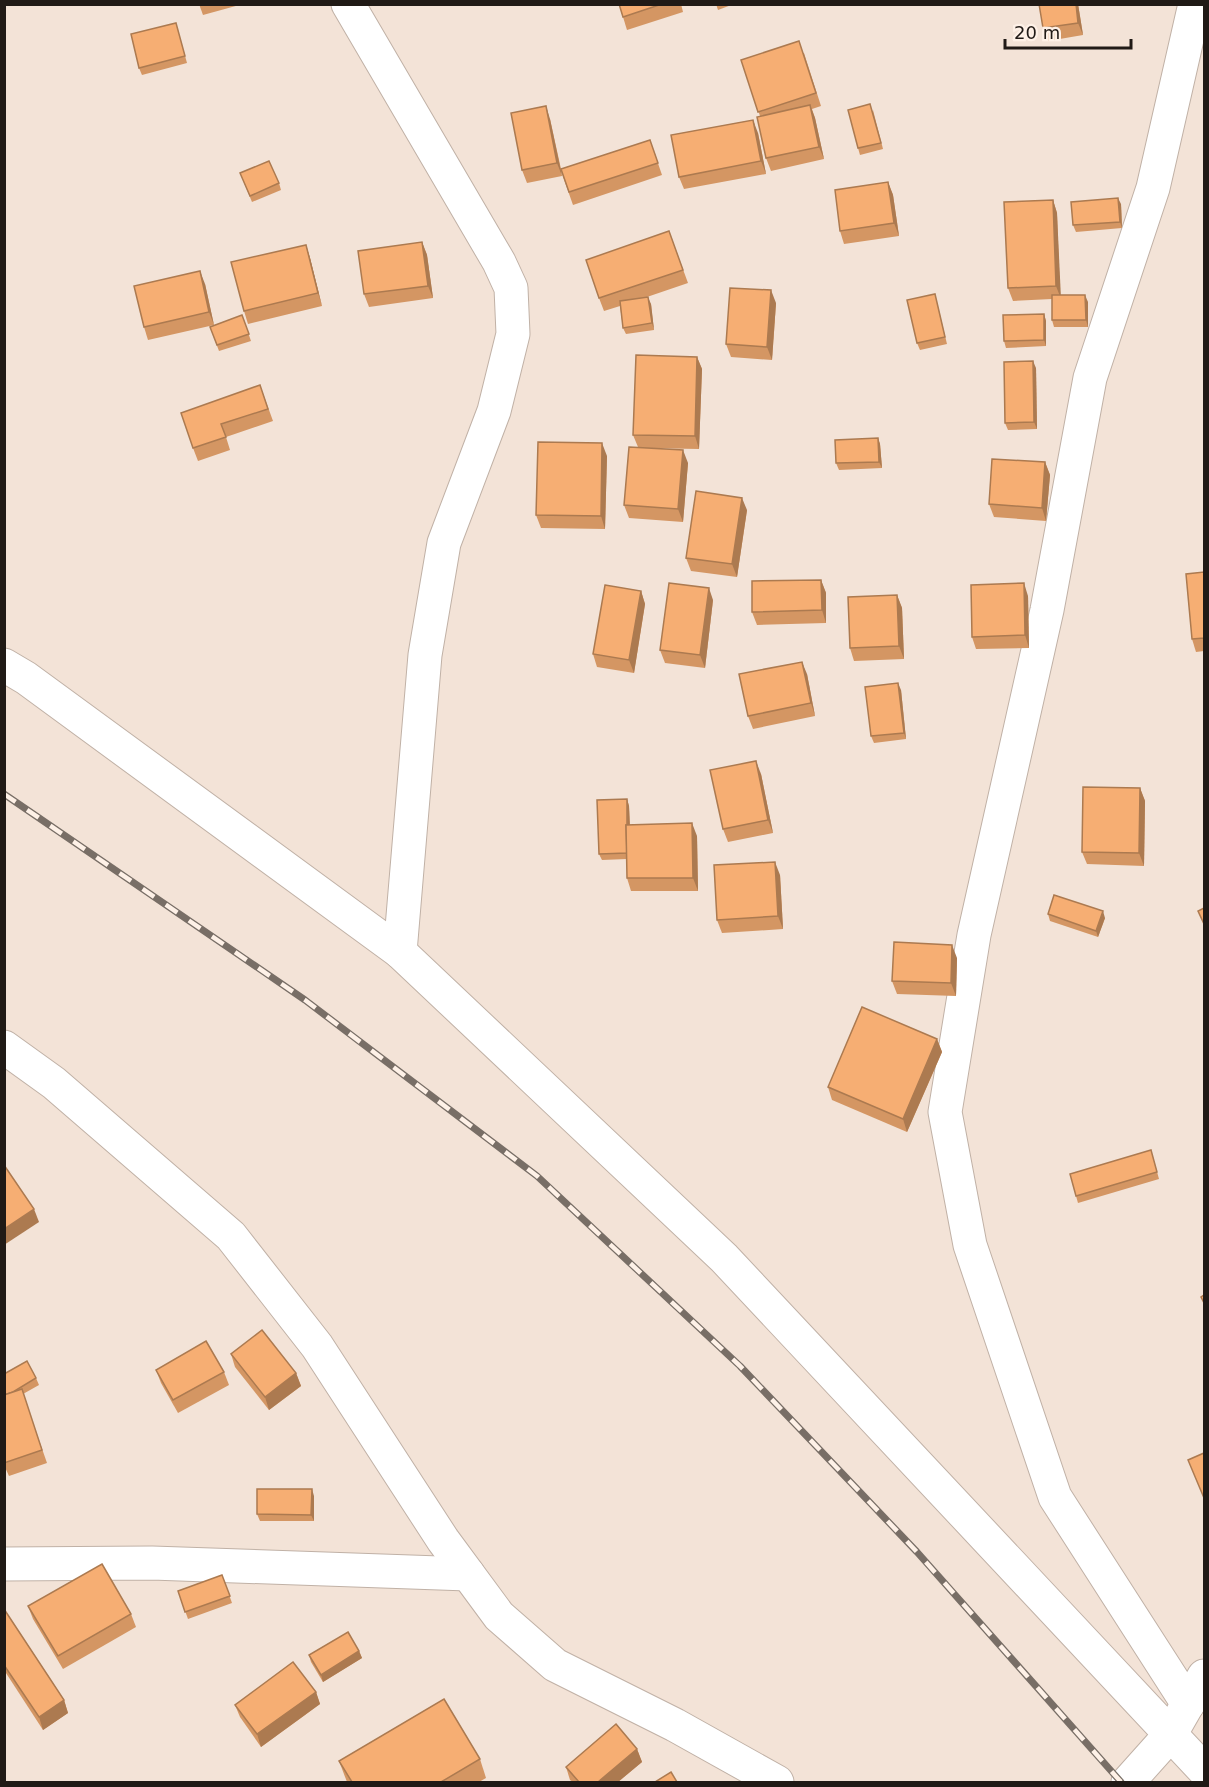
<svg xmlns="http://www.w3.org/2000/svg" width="1209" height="1787" font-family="'DejaVu Sans',sans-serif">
	<rect width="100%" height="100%" fill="#f3e3d7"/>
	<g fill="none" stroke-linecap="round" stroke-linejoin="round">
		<defs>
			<g id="minor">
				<polyline points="348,4 499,262 511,288 513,334 494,411 444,543 425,655 400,952"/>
				<polyline points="4,665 26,678 400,952 724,1258 1204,1770"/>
				<polyline points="4,1047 54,1083 231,1236 317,1346 443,1540 499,1616 555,1665 675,1725 777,1782"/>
				<polyline points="4,1564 152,1563 468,1574"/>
				<polyline points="1188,1704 1055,1497 970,1245 945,1112 974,935 1047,610 1090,378 1153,188 1195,4"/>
				<polyline points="1128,1782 1170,1735 1204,1676"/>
			</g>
		</defs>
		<!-- minor casing -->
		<use href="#minor" stroke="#c0b1a6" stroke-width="35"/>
		<!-- minor -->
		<use href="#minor" stroke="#fff" stroke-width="33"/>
		<defs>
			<polyline id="rail" points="4,794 305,1000 537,1176 740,1366 917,1552 1121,1782"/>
		</defs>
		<!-- rail casing -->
		<use href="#rail" stroke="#786e66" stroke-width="7"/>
		<!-- rail -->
		<use href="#rail" stroke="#fef1e7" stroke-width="4.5" stroke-dasharray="14" stroke-linecap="butt"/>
	</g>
	<!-- wall -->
	<g fill="#d49663">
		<polygon points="199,4 243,4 203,15"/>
		<polygon points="619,4 681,4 683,12 627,30"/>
		<polygon points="716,4 734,4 718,10"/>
		<polygon points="1078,4 1083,35 1048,41 1043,28"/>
		<polygon points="176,23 187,63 142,75 139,68"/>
		<polygon points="804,53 821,106 812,109 815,118 824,159 771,171 766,158 760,116 741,60"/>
		<polygon points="873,110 883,149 860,155 858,148"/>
		<polygon points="550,119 561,169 650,140 662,175 573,205 561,171 562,176 527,183 522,170"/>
		<polygon points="758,133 766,174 684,189 679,177"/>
		<polygon points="240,173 279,183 281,190 252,202"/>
		<polygon points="888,182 893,195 899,236 844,244 840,231"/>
		<polygon points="1053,200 1057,213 1060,295 1088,302 1088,327 1054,327 1052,320 1052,299 1013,301 1008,288"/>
		<polygon points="1121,204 1122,228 1076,232 1073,225"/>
		<polygon points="669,231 688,283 644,298 651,304 654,330 626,334 623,328 620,306 604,311 599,298"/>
		<polygon points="422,242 427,255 433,298 369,307 364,294"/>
		<polygon points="306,245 310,258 322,306 248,324 244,311"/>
		<polygon points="205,284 214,325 148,340 144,327"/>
		<polygon points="935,294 947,344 920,350 917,343"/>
		<polygon points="776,303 772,360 731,357 726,344"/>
		<polygon points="1044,314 1046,321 1046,346 1006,348 1004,341"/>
		<polygon points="242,315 251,341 219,351 210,327"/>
		<polygon points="697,357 702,369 699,449 643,448 688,463 683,522 629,518 624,505 638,447 633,435"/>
		<polygon points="1036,368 1037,429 1008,430 1005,423"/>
		<polygon points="260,385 273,421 226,437 230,450 198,461 193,448"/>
		<polygon points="878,438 880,444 882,468 839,470 836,463"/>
		<polygon points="607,456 605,529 541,528 536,515"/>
		<polygon points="1045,462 1050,475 1046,521 994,517 989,504"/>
		<polygon points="747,510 737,577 691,571 686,558"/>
		<polygon points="1204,572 1204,651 1196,652 1192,639"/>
		<polygon points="821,580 826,593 826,623 757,625 752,612"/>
		<polygon points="641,591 645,604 634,673 597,667 593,654"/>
		<polygon points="897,595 902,608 904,659 854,661 850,648"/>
		<polygon points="1028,596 1029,648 976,649 972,637"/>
		<polygon points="713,600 705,668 665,663 660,650"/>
		<polygon points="807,674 815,716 753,729 748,716"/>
		<polygon points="901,690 906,739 874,743 871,736"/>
		<polygon points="761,774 773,833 728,842 723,829"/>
		<polygon points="1140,788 1145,801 1144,866 1087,864 1082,852"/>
		<polygon points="627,799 629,806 630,825 697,836 698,891 631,891 627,878 627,859 602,860 599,854"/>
		<polygon points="780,875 783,929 722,933 717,920"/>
		<polygon points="1048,914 1105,918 1098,937 1050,921"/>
		<polygon points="957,958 956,996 897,994 892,981"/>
		<polygon points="937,1039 942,1052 907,1132 832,1100 828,1087"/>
		<polygon points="1153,1157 1159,1179 1078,1203 1076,1196"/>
		<polygon points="231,1354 296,1373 301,1386 269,1410 235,1367"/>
		<polygon points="156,1370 224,1372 229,1385 178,1413 161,1383"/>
		<polygon points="4,1374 36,1378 39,1385 23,1394 47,1463 9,1476 4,1465"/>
		<polygon points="314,1496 314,1521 260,1521 257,1514"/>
		<polygon points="222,1575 232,1603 188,1619 178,1591"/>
		<polygon points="28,1606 131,1614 136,1627 63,1669 33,1619"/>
		<polygon points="4,1609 64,1700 68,1713 43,1730 4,1670"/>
		<polygon points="359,1651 362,1658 323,1682 311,1662 309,1655"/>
		<polygon points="316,1692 320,1704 261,1747 240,1717 235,1705"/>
		<polygon points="637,1749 642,1762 618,1782 573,1782 570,1780 566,1767"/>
		<polygon points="480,1759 486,1778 479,1782 347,1782 339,1761"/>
	</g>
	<!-- shaded-wall -->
	<g fill="#ac7a50">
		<polygon points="1076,4 1078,4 1083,35 1078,23"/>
		<polygon points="810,105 815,118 824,159 819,147"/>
		<polygon points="546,106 550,119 562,176 557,163"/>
		<polygon points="753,120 758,133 766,174 761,161"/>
		<polygon points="888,182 893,195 899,236 894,223"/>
		<polygon points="1118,198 1121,204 1122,228 1120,222"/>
		<polygon points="1053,200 1057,213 1061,299 1056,286"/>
		<polygon points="422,242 427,255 433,298 428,286"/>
		<polygon points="306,245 310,258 322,306 318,293"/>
		<polygon points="200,271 205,284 214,325 209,312"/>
		<polygon points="771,290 776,303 772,360 767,347"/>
		<polygon points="1085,295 1088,302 1088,327 1086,320"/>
		<polygon points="648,297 651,304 654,330 652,323"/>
		<polygon points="1044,314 1046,321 1046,346 1044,340"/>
		<polygon points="697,357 702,369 699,449 695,436"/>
		<polygon points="1033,361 1036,368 1037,429 1034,422"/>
		<polygon points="878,438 880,444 882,468 879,462"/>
		<polygon points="602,443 607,456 605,529 601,516"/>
		<polygon points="683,450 688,463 683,522 678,509"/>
		<polygon points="1045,462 1050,475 1046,521 1042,508"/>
		<polygon points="742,498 747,510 737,577 732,564"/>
		<polygon points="821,580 826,593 826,623 822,610"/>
		<polygon points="1024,583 1028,596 1029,648 1025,635"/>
		<polygon points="709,588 713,600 705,668 700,655"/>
		<polygon points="641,591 645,604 634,673 629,660"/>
		<polygon points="897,595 902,608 904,659 899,646"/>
		<polygon points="802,662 807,674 815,716 811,703"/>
		<polygon points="898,683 901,690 906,739 904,733"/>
		<polygon points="756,761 761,774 773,833 768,820"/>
		<polygon points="1140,788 1145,801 1144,866 1139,853"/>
		<polygon points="627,799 629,806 631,859 628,853"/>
		<polygon points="692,823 697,836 698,891 693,878"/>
		<polygon points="775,862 780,875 783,929 778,916"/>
		<polygon points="1103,911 1105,918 1098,937 1096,931"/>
		<polygon points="952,945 957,958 956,996 951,983"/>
		<polygon points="937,1039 942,1052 907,1132 903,1119"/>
		<polygon points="34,1209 39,1222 4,1245 4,1229"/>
		<polygon points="296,1373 301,1386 269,1410 265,1397"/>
		<polygon points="312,1489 314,1496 314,1521 311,1515"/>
		<polygon points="359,1651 362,1658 323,1682 321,1675"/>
		<polygon points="316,1692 320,1704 261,1747 257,1734"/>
		<polygon points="64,1700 68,1713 43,1730 39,1717"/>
		<polygon points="637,1749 642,1762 618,1782 598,1782"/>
	</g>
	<!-- building -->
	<g fill="#f6ae73" stroke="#ac7a50" stroke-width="1.5">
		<polygon points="619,4 662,4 623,17"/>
		<polygon points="1039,4 1076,4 1078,23 1043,28"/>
		<polygon points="176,23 185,56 139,68 131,34"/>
		<polygon points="799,41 816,93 758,112 741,60"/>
		<polygon points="870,104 881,143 858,148 848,110"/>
		<polygon points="810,105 819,147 766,158 757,117"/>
		<polygon points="546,106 557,163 522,170 511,113"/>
		<polygon points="753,120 761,161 679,177 671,135"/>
		<polygon points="650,140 658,163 569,192 561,169"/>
		<polygon points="269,161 279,183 250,196 240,173"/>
		<polygon points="888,182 894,223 840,231 835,190"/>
		<polygon points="1118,198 1120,222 1073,225 1071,202"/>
		<polygon points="1053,200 1056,286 1008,288 1004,202"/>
		<polygon points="669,231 683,270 599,298 586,260"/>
		<polygon points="422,242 428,286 364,294 358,251"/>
		<polygon points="306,245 318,293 244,311 231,262"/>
		<polygon points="200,271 209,312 144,327 134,286"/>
		<polygon points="730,288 771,290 767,347 726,344"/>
		<polygon points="935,294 945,337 917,343 907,300"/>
		<polygon points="1052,295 1085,295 1086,320 1052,320"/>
		<polygon points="648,297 652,323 623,328 620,301"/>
		<polygon points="1044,314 1044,340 1004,341 1003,315"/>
		<polygon points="242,315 249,334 217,345 210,327"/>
		<polygon points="636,355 697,357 695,436 633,435"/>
		<polygon points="1033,361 1034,422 1005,423 1004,362"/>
		<polygon points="260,385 268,409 221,424 226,437 193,448 181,413"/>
		<polygon points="878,438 879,462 836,463 835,440"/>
		<polygon points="538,442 602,443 601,516 536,515"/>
		<polygon points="629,447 683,450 678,509 624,505"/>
		<polygon points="992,459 1045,462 1042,508 989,504"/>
		<polygon points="696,491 742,498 732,564 686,558"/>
		<polygon points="1204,572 1204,638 1192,639 1186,574"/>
		<polygon points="821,580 822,610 752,612 752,581"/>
		<polygon points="669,583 709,588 700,655 660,650"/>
		<polygon points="1024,583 1025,635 972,637 971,585"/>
		<polygon points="605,585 641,591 629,660 593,654"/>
		<polygon points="897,595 899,646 850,648 848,597"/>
		<polygon points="802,662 811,703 748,716 739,674"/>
		<polygon points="898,683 904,733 871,736 865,687"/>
		<polygon points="756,761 768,820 723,829 710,770"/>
		<polygon points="1083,787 1140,788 1139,853 1082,852"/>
		<polygon points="627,799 627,825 626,825 627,853 599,854 597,800"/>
		<polygon points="692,823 693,878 627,878 626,825"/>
		<polygon points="775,862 778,916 717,920 714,865"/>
		<polygon points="1054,895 1103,911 1096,931 1048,914"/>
		<polygon points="1204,908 1204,924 1198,911"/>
		<polygon points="894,942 952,945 951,983 892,981"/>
		<polygon points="862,1007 937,1039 903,1119 828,1087"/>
		<polygon points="1151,1150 1157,1172 1076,1196 1070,1174"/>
		<polygon points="4,1165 34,1209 4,1229"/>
		<polygon points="1204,1295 1204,1303 1201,1297"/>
		<polygon points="262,1330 296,1373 265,1397 231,1354"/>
		<polygon points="206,1341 224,1372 173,1400 156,1370"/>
		<polygon points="27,1361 36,1378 13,1392 4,1395 4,1374"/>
		<polygon points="22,1389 42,1450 4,1463 4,1395"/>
		<polygon points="1204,1453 1204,1498 1188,1460"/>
		<polygon points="257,1489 312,1489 311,1515 257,1514"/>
		<polygon points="102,1564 131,1614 58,1656 28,1606"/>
		<polygon points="222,1575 230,1596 185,1612 178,1591"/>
		<polygon points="4,1609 64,1700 39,1717 4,1665"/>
		<polygon points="348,1632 359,1651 321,1675 309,1655"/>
		<polygon points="293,1662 316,1692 257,1734 235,1705"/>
		<polygon points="444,1699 480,1759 441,1782 352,1782 339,1761"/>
		<polygon points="616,1724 637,1749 598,1782 579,1782 566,1767"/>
		<polygon points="671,1772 677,1782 655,1782"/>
	</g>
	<!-- border -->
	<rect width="1209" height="1787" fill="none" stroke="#201a16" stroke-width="12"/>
	<!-- scale -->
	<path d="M1005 39v9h126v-9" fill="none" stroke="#201a16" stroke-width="3"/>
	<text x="1014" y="39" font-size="18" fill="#201a16" stroke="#fef1e7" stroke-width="4.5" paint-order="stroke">20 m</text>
</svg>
